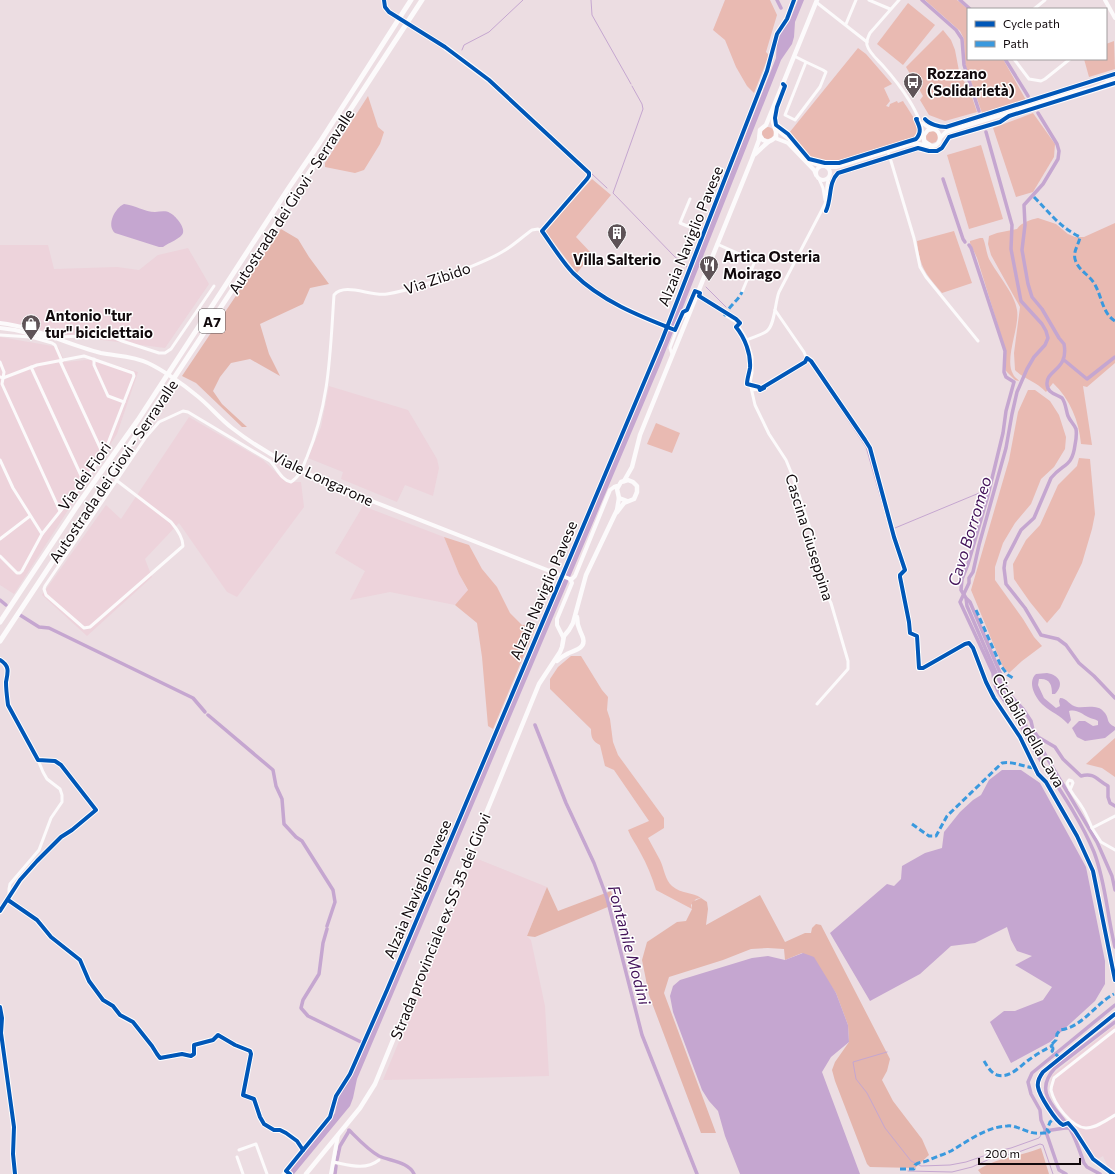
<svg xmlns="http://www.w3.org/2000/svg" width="1115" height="1174" font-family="Commissioner,sans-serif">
	<rect width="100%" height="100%" fill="#ecdde2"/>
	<!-- built -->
	<g fill="#edd3db">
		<polygon points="0,245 48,245 54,269 117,267 139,270 158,255 188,248 209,284 165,348 63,335 26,326 0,322"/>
		<polygon points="0,337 58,347 65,362 95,359 138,372 117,434 14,594 0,585"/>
		<polygon points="329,386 408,410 437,459 439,468 433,496 405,485 397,502 341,479 343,472 308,458 321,427"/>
		<polygon points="189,417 263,460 286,482 301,482 304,507 237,597 227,592 179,523 145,559 152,577 87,636 42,595 106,505 121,519"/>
		<polygon points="363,506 444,537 459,574 468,591 455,605 390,592 350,600 365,571 335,553"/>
		<polygon points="475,858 547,887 527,936 531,940 545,1006 549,1076 383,1080"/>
		<polygon points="1115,1025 1115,1174 1111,1174 1103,1156 1096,1160 1078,1128 1071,1124 1062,1113 1050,1090 1052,1075"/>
	</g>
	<!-- green -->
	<g fill="#e9bab2">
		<polygon points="725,0 770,0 777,15 766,52 769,55 754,93 747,86 736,67 725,40 713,30"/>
		<polygon points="925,0 957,0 968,9 968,59 1003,59 1026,100 982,113 965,64 964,39 960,31"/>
		<polygon points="908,3 935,25 903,65 877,44"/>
		<polygon points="943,30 951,40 955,50 959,71 972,97 977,112 945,121 929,115 920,100 923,96 906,67"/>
		<polygon points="1114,41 1115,69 1089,77 1084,59 1106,59 1106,44"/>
		<path d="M858 48 866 54 892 84 884 88 890 101 886 106 889 107 890 104 897 101 898 103 903 101C907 108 918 122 919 130 920 133 918 136 916 139L838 163H830L810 158 789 133Z"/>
		<polygon points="368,96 378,127 384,132 380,144 364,170 355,173 325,167 325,163"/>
		<polygon points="1033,113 1055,144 1054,157 1033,192 1016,197 993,128"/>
		<circle cx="768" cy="133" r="6"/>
		<circle cx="932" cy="137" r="6"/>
		<polygon points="981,145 1003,219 969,229 947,155"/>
		<polygon points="592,179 611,195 576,237 592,254 577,273 545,231"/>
		<path d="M1038 218 1056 224 1068 234 1075 237H1084L1115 223V363L1087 387 1083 386 1092 445 1081 444C1079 421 1070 399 1053 383L1046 392C1037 382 1024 379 1015 370L1014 353 1020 307 991 255 988 244 989 236 997 233 1017 229C1022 222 1030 220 1038 218Z"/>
		<path d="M954 231 972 283 942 293C925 273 920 268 917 241Z"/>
		<path d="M980 238H983C986 245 986 252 989 259 997 274 1015 294 1017 310 1020 327 1004 359 1013 374 1014 377 1018 379 1019 381L1015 380 1006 371 1005 352 1003 342 977 258 970 243V241Z"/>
		<polygon points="1028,390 1035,390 1050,401 1059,415 1066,437 1065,449 1054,467 1041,479 1031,504 1015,523 1003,543 995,567 995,580 1023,619 1034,637 1042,646 1022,661 1009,673 1003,667 971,590 1009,460 1018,412"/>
		<polygon points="656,423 680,433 672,453 647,444"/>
		<polygon points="1079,458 1090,459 1095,514 1092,529 1082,563 1060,608 1047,623 1030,602 1014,579 1013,564 1026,540 1040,525 1058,485 1077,466"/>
		<polygon points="444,537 469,545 482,569 497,587 510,613 522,625 537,624 493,729 488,726 482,657 477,623 455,605 468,590 459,574"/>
		<path d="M571 656H581L602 690 608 697 607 710 610 719 613 742 618 755 664 818V828L648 838C652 845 656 853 660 860 664 868 665 880 672 886 681 894 693 892 701 898L696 899 691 905 692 909 656 890C652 877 647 864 640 852 636 844 631 838 628 830L649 821 614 770 605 766 600 745C592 741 591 737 591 729L550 689V679L558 667Z"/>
		<polygon points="1115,738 1115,777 1102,768 1086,764"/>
	</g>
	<!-- forest -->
	<g fill="#e4b5ac">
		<polygon points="281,229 298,239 309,257 329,284 310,288 303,304 260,324 269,354 280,376 250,359 231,363 220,377 213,391 222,404 247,427 242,427 196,383 182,376"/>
		<polygon points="547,887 558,911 611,891 615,904 535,937 527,936"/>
		<polygon points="760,895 785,942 805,933 811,933 812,928 816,924 821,925 890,1059 887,1071 882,1080 893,1101 922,1139 929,1155 915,1168 870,1167 867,1164 835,1081 832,1070 835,1062 849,1042 848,1025 836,993 824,976 802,953 785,960 784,949 768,948 751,949 723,960 669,977 664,993 716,1133 701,1133 649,995 642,960 647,942 677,922 686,921 692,909 692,902 701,898 707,902 708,909 706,925"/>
		<path d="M1041 1148 1049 1174H981L978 1170C996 1157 1020 1157 1041 1148Z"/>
	</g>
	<!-- water -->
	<g fill="#c5a6d0">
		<polygon points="798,0 804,0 795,22 794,37 792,44 781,60 660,365 357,1079 353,1098 350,1106 294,1174 287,1174 335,1113 338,1098 351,1077 655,363 776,58 777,41 780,33 790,20"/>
		<path d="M124 204C135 205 145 212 155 212 160 212 165 210 170 213 175 215 185 227 183 233 182 238 168 243 163 247H159L115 233C106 225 115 208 124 204Z"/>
		<path d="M1047 673C1059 675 1065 684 1055 694H1052C1052 685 1050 678 1039 679L1038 685 1044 698 1056 708 1060 706 1059 701 1060 698C1067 698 1070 706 1077 707 1085 708 1098 704 1104 712 1110 718 1105 722 1115 727V730L1105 738 1085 741 1077 737 1072 728 1079 721H1085L1093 726 1098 725V721C1095 719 1092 719 1088 717 1082 714 1077 709 1069 711L1071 720 1068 724C1059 714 1052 713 1043 705 1035 698 1027 682 1036 674Z"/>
		<polygon points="1002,770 1021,770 1040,783 1086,867 1105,961 1105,984 1095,1001 1050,1042 1011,1063 990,1022 1004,1011 1015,1011 1043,1000 1052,987 1015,965 1032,956 1017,951 1011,940 1007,927 975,943 951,946 920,974 870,1001 830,933 887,884 894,886 901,879 902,866 925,853 942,848 944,832 960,812 973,800 981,795 989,780"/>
		<polygon points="803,953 814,957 836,993 848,1025 849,1042 831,1057 822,1072 860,1174 740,1174 725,1136 718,1111 709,1101 702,1090 673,1012 670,996 673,986 680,980 752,958 768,956 785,960"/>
	</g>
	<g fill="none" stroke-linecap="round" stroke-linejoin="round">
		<!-- stream -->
		<g stroke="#c5a6d0" stroke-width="1">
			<polyline points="591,0 592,15 631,84"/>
			<polyline points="462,50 464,45 489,32 523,0"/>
			<polyline points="486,75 607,188"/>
			<polyline points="632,86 642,104 643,109 613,193 674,256 687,267"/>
			<polyline points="706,287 726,307"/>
			<polyline points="810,363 866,447 890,530"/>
			<polyline points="895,528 984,491 989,492"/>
			<polyline points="887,1052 853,1062 856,1079 867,1093 885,1128 911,1161 921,1166 950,1165 966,1162 998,1151 1011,1148 1039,1138 1041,1135"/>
			<polyline points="1043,1132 1045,1131"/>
			<polyline points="908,1171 952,1172 972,1167 994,1157 1016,1153 1040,1144 1043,1145 1053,1174"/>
		</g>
		<!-- canal -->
		<g stroke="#c5a6d0" stroke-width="3.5">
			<polyline points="777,0 781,8"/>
			<polyline points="922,0 956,30 962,39 964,65 979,111"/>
			<polyline points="960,0 970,9"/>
			<polyline points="1005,59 1028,96"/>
			<path d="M1038 113 1057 144 1059 151 1058 159 1043 184 1024 205 1025 225 1022 250 1028 284 1032 297 1042 309 1059 338 1064 344C1069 370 1046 370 1047 384 1047 393 1056 394 1062 398 1066 403 1066 411 1068 416 1070 421 1074 424 1076 429 1077 435 1076 440 1075 445 1072 468 1063 463 1051 478L1034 518 1021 530 1005 561 1004 568 1006 584 1025 608 1041 635 1058 639 1066 645 1079 663 1094 676 1115 698"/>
			<path d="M986 132 1012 225 1011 249 1021 301 1042 324 1046 331 1048 338 1045 345 1034 357 1027 369 1017 392 1012 414 1006 448 979 545 973 572 969 578V583L960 602 993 673C994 692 1005 700 1015 715 1022 726 1027 738 1034 750 1055 783 1079 816 1094 852 1106 883 1107 916 1115 947"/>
			<polyline points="943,179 963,239 965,242"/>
			<polyline points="969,245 971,248 1005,351 1004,372 1006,377 1014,382 1006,411 1003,433 987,499 968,564 962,579 961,590 966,598 967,606 1003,689 1019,712 1032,738 1043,751 1097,842 1112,876 1115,890"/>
			<polyline points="1064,360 1087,379 1115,357"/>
			<path d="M967 599 970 602 1009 694 1023 709 1031 721 1033 730 1038 737 1055 747 1063 759 1081 776C1094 772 1097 780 1108 786V797L1110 803 1115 806"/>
			<polyline points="0,600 6,605"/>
			<polyline points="20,615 39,627 49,628 193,698 205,712"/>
			<polyline points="208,715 273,770 276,786 282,799 284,824 296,837 302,841 333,890 335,902 327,926"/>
			<polyline points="535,725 566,803 594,863 607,898 642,1035 697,1174"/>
			<polyline points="327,929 323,943 319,974 303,1000 301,1008 308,1016 361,1042"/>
			<path d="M349 1130C358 1139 368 1150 379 1156 390 1161 409 1162 414 1174"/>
			<polyline points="1045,1131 1065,1128 1069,1128"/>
			<polyline points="337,1160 340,1146 349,1131"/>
			<polyline points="335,1174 336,1166"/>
			<polyline points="1066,1174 1059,1170 1045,1129 1041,1120 1040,1110 1031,1094 1028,1082 1032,1073 1115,1005"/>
			<path d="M1100 1174 1087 1167 1084 1163C1080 1152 1076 1139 1070 1129 1057 1108 1032 1093 1055 1068L1115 1022"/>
		</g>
		<!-- street -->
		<g stroke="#fcfafb" stroke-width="3">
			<polyline points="869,0 890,9"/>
			<path d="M899 0 870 33C868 37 866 41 867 45 869 53 879 61 884 67 899 84 922 114 923 136"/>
			<polyline points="816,2 867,42"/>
			<polyline points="1034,9 1045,0"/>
			<polyline points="389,12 418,30"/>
			<polyline points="846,24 856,0"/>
			<polyline points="794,56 806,62 785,115 795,120 820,87 826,72 823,70 806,62"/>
			<polyline points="1014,59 1029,79 1041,81 1045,79 1070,59"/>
			<polyline points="922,123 926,126 933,129"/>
			<polyline points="888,151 914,238 920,267 926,277 978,341"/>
			<polyline points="819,179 823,188 825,200"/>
			<polyline points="690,199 680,223 704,233"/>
			<polyline points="717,244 755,261 742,292"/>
			<polyline points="725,315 736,322 747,340 752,357 752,373 750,383 755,405 769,434 786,460 793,477 813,537 813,557 821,584 831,603 848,661 848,669 817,704"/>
			<polyline points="667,327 717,201"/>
			<polyline points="0,335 31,337 52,343 55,345 62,361"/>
			<polyline points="55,339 58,337 108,335 122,341 159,353 165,353 171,349 214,286"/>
			<path d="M747 340C753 337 762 335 767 331 775 325 775 302 779 292L825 204C828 195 825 186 829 178"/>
			<polyline points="672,354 670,348 676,332 675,330 677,329 683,316 688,314"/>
			<polyline points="94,359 94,365 108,396 124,402"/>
			<polyline points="60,361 103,454"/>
			<polyline points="0,362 4,372 2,384 60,511"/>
			<polyline points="31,367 84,482"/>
			<polyline points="0,377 3,378 37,365 84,356 133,373 134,376 105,451 86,479 42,534 22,571 20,573 17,573 0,556"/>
			<polyline points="752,390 760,389 806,360 806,357 804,352 775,310"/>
			<polyline points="0,460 13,488 42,534"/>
			<path d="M116 480 171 522C177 529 183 537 183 546L90 627 84 628 46 595 44 589 45 586 146 437 159 422 183 411 188 412 270 461C277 468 281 480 291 482 300 477 303 466 307 457 330 401 330 353 334 295 345 282 371 297 387 294 412 290 436 281 460 271 474 265 489 260 502 252 513 246 522 237 532 230L538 229 542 231C552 245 561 260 573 273 601 301 639 316 675 330"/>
			<polyline points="0,539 30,516"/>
			<path d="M0 660C10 666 8 672 6 682 6 690 7 697 8 705L38 760 43 772 47 779 60 789 62 795V802L51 818 39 850 10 884 9 889V897"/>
			<path d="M1070 790 1073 783 1072 781 1069 780 1067 783C1070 792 1077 799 1082 807 1086 813 1089 821 1092 828"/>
			<polyline points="1115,816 1092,828 1101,842 1115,850"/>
			<path d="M1115 1030 1054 1078C1053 1082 1051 1086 1051 1090 1054 1104 1071 1127 1086 1128 1096 1128 1107 1120 1115 1115"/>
			<polyline points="239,1150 256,1144 267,1174"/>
			<polyline points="237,1157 243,1174"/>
			<path d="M333 1162C349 1165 365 1171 379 1160"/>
			<polyline points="283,1174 303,1150"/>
		</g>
		<!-- secondary -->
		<g stroke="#fcfafb" stroke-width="4">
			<polyline points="1105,0 1115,18"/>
			<polyline points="1107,82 1115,80"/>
			<polyline points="776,129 789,139 809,162 823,166"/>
			<polyline points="775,138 788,143 814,170 816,175"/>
			<polyline points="940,138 946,132 1076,92 1091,89 1108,82"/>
			<polyline points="912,143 919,139 924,134"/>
			<circle cx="823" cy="173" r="7"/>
			<path d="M827 167H836L910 144C919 143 927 146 933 146 943 144 941 132 934 129L928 130 924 135V141L930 145"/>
			<path d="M0 323C36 327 67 345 101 353 117 356 134 356 148 363 163 370 184 385 196 395 209 405 219 418 232 428 269 457 311 476 354 494L570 579H572L575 576 610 490 614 487 617 486"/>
			<polyline points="0,328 15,330 48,338"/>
			<polyline points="563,637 557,625 557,619 572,583 570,579"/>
			<polyline points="331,1174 338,1135"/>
		</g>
		<!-- primary -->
		<g stroke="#fcfafb" stroke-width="4.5">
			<polyline points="760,136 763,140 768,142 772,140 776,137 776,131 773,122 773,112"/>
			<polyline points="755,154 768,142"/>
			<polyline points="624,481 632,467 640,435 752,159 759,140 760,130 766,125 773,108 817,0"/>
			<polyline points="617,512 624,503 634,499 637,492 637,486 633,482 628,480 621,482 617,489 619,498 627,501"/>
			<path d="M557 661C560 658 563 656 567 654 574 650 586 649 583 638 580 629 577 628 577 617"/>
			<polyline points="306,1174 360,1108 375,1084 539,684 560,652 562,647 564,636 569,630 573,623 586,575 617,510 619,498"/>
		</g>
		<!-- highway -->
		<g stroke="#fcfafb" stroke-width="5">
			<polyline points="0,622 79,503 138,420 288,189 320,142 411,0"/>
			<polyline points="0,641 260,248 422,0"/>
		</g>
		<!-- quiet -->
		<g stroke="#3a99de" stroke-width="3" stroke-dasharray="6 3" stroke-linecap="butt">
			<path d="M1034 197C1041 204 1047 211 1054 218 1062 226 1070 232 1080 237 1079 244 1073 251 1075 259 1078 270 1088 274 1094 283 1102 296 1102 313 1115 321"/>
			<path d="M724 314 725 315C729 306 738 301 742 292"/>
			<polyline points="976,610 1001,666 1008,675 1013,678"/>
			<path d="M912 824 929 836H936L947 816 1002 763C1014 761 1023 767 1035 768"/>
			<path d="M1060 1058 1052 1051 1053 1049 1052 1044 1056 1040 1057 1034 1060 1030C1083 1027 1095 1004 1114 994"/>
			<path d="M984 1061C987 1066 991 1073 997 1075 1010 1079 1021 1065 1030 1059 1037 1054 1044 1050 1052 1046V1044"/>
			<polyline points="1050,1133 1047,1130 1050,1122 1055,1118"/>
			<path d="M900 1169H914L915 1165C920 1161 924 1163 929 1160 935 1157 945 1154 951 1151 968 1141 986 1127 1007 1126 1015 1125 1022 1130 1030 1132 1035 1134 1043 1133 1049 1133"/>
		</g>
		<defs>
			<g id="cycleway">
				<path d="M384 0 385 7 389 12 445 47 489 80 589 173V176L587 179 542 231C552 245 561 260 573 273 601 301 639 316 675 330L683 312 687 310 695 291 700 293 699 296 736 319 740 323 736 327C745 338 751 354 750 368 749 374 747 379 747 384L759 387 760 390 764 388"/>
				<path d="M783 84 785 86 777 107 775 118 776 125 788 134 809 159 825 163H839L916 139C922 132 920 127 916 119H917"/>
				<path d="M925 119C929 124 939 127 946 127L1115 74"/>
				<path d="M826 211C832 198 828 183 838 173L918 148 929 151H937L942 148 949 137 1000 122 1009 116 1115 83"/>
				<polyline points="760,389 805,362 807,358 811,361 865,440 870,448 894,537 905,570 900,575 900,577 909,622 910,633 917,636 919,668 923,668 965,644 969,643 973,648 986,682 994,698 1020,737 1038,774 1046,782 1077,836 1093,871 1115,980"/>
				<path d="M0 660C10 666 8 672 6 682 6 690 7 697 8 705L38 760 55 761 61 765 96 810 72 830 61 837 37 861 20 880 0 911"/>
				<polyline points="8,900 37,920 51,937 80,960 89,981 103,1000 113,1006 120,1015 133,1022 152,1046 157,1054 160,1058 182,1054 191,1056 194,1054 194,1045 213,1040 218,1035 235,1045 250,1051 251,1054 243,1095 254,1099 260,1117 264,1124 274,1130 280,1130 286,1133 297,1141 303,1150"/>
				<polyline points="0,1007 2,1018 1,1033 14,1127 13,1154 15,1174"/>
				<polyline points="290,1174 286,1171 330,1117 336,1096 350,1074 387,990 662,340 767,71 777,34 787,19 794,0"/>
				<path d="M1113 1174 1093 1159 1075 1131 1068 1123 1063 1125C1056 1122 1039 1095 1038 1087 1037 1082 1040 1076 1043 1072L1115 1014"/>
			</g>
		</defs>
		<!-- cycleway casing -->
		<use href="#cycleway" stroke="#fff" stroke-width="6"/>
		<!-- cycleway -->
		<use href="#cycleway" stroke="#0057b8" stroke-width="4"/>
	</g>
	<!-- icons -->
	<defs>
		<symbol id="bus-pin" viewBox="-11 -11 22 30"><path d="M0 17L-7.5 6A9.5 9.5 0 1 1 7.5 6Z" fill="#5e5357" stroke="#fff"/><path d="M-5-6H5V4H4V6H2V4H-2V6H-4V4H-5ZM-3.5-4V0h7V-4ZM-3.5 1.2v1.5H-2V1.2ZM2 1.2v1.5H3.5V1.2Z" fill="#fff"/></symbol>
		<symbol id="building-pin" viewBox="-11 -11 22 30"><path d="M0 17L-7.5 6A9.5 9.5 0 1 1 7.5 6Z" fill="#5e5357" stroke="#fff"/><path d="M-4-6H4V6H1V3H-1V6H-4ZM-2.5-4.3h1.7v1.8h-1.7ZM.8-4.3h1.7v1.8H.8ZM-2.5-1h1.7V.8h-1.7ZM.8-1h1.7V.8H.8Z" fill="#fff"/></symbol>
		<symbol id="restaurant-pin" viewBox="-11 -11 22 30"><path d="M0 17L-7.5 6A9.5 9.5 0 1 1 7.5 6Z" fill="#5e5357" stroke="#fff"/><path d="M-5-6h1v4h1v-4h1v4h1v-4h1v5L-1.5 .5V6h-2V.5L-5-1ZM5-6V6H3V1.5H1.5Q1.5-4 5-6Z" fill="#fff"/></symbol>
		<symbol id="shop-pin" viewBox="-11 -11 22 30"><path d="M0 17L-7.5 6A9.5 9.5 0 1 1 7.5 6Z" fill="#5e5357" stroke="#fff"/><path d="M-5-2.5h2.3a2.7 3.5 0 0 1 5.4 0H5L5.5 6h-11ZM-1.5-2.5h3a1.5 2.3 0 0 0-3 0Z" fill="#fff"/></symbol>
	</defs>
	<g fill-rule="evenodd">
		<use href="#bus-pin" x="902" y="71" width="22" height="30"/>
		<use href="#building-pin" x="606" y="222" width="22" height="30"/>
		<use href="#restaurant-pin" x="698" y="254" width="22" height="30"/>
		<use href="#shop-pin" x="20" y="313" width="22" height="30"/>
	</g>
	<g text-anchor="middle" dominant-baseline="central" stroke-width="3" stroke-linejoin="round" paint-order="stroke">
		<!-- shield labels -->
		<rect fill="#fff" stroke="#585355" stroke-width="1" x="199" y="309" width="26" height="24" rx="3"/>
		<g font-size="14" font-weight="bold" fill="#11090c">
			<text x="212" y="321">A7</text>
		</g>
		<!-- poi labels -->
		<g font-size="15" font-weight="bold" fill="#11090c" stroke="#fff" text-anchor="start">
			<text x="927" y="73">Rozzano<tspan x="927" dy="17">(Solidarietà)</tspan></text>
			<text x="723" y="256">Artica Osteria<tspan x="723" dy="17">Moirago</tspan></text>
			<text x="617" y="259" text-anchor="middle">Villa Salterio</text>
			<text x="45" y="315">Antonio "tur<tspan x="45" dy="17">tur" biciclettaio</tspan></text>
		</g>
		<!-- street labels -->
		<g font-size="15" fill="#11090c" stroke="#fff">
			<text transform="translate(291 201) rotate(-57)">Autostrada dei Giovi - Serravalle</text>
			<text transform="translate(690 236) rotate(-68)">Alzaia Naviglio Pavese</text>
			<text transform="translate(437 278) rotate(-19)">Via Zibido</text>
			<text transform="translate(113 471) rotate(-56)">Autostrada dei Giovi - Serravalle</text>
			<text transform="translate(84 476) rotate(-55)">Via dei Fiori</text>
			<text transform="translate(323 478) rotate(25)">Viale Longarone</text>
			<text transform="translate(810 537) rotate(73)">Cascina Giuseppina</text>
			<text transform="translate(543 590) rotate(-67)">Alzaia Naviglio Pavese</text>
			<text transform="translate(1029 730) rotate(60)">Ciclabile della Cava</text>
			<text transform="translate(417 889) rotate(-67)">Alzaia Naviglio Pavese</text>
			<text transform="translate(440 926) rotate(-68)">Strada provinciale ex SS 35 dei Giovi</text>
		</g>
		<!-- water labels -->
		<g font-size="16" font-style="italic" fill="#44135a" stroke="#fff">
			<text transform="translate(969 531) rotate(-73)">Cavo Borromeo</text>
			<text transform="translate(630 945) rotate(75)">Fontanile Modini</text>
		</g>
	</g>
	<!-- legend -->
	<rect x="967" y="8" width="140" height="52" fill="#ffffff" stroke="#a09d9e"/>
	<rect x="975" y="21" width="20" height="6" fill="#0057b8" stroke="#a09d9e"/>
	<text x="1003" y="28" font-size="12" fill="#11090c">Cycle path</text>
	<rect x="975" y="41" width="20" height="6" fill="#3a99de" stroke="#a09d9e"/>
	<text x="1003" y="48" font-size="12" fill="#11090c">Path</text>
	<!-- scale -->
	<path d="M979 1158v6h101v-6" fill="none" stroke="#11090c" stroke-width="2"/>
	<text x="985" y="1158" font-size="12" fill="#11090c" stroke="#ffffff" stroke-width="3" paint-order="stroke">200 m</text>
</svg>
